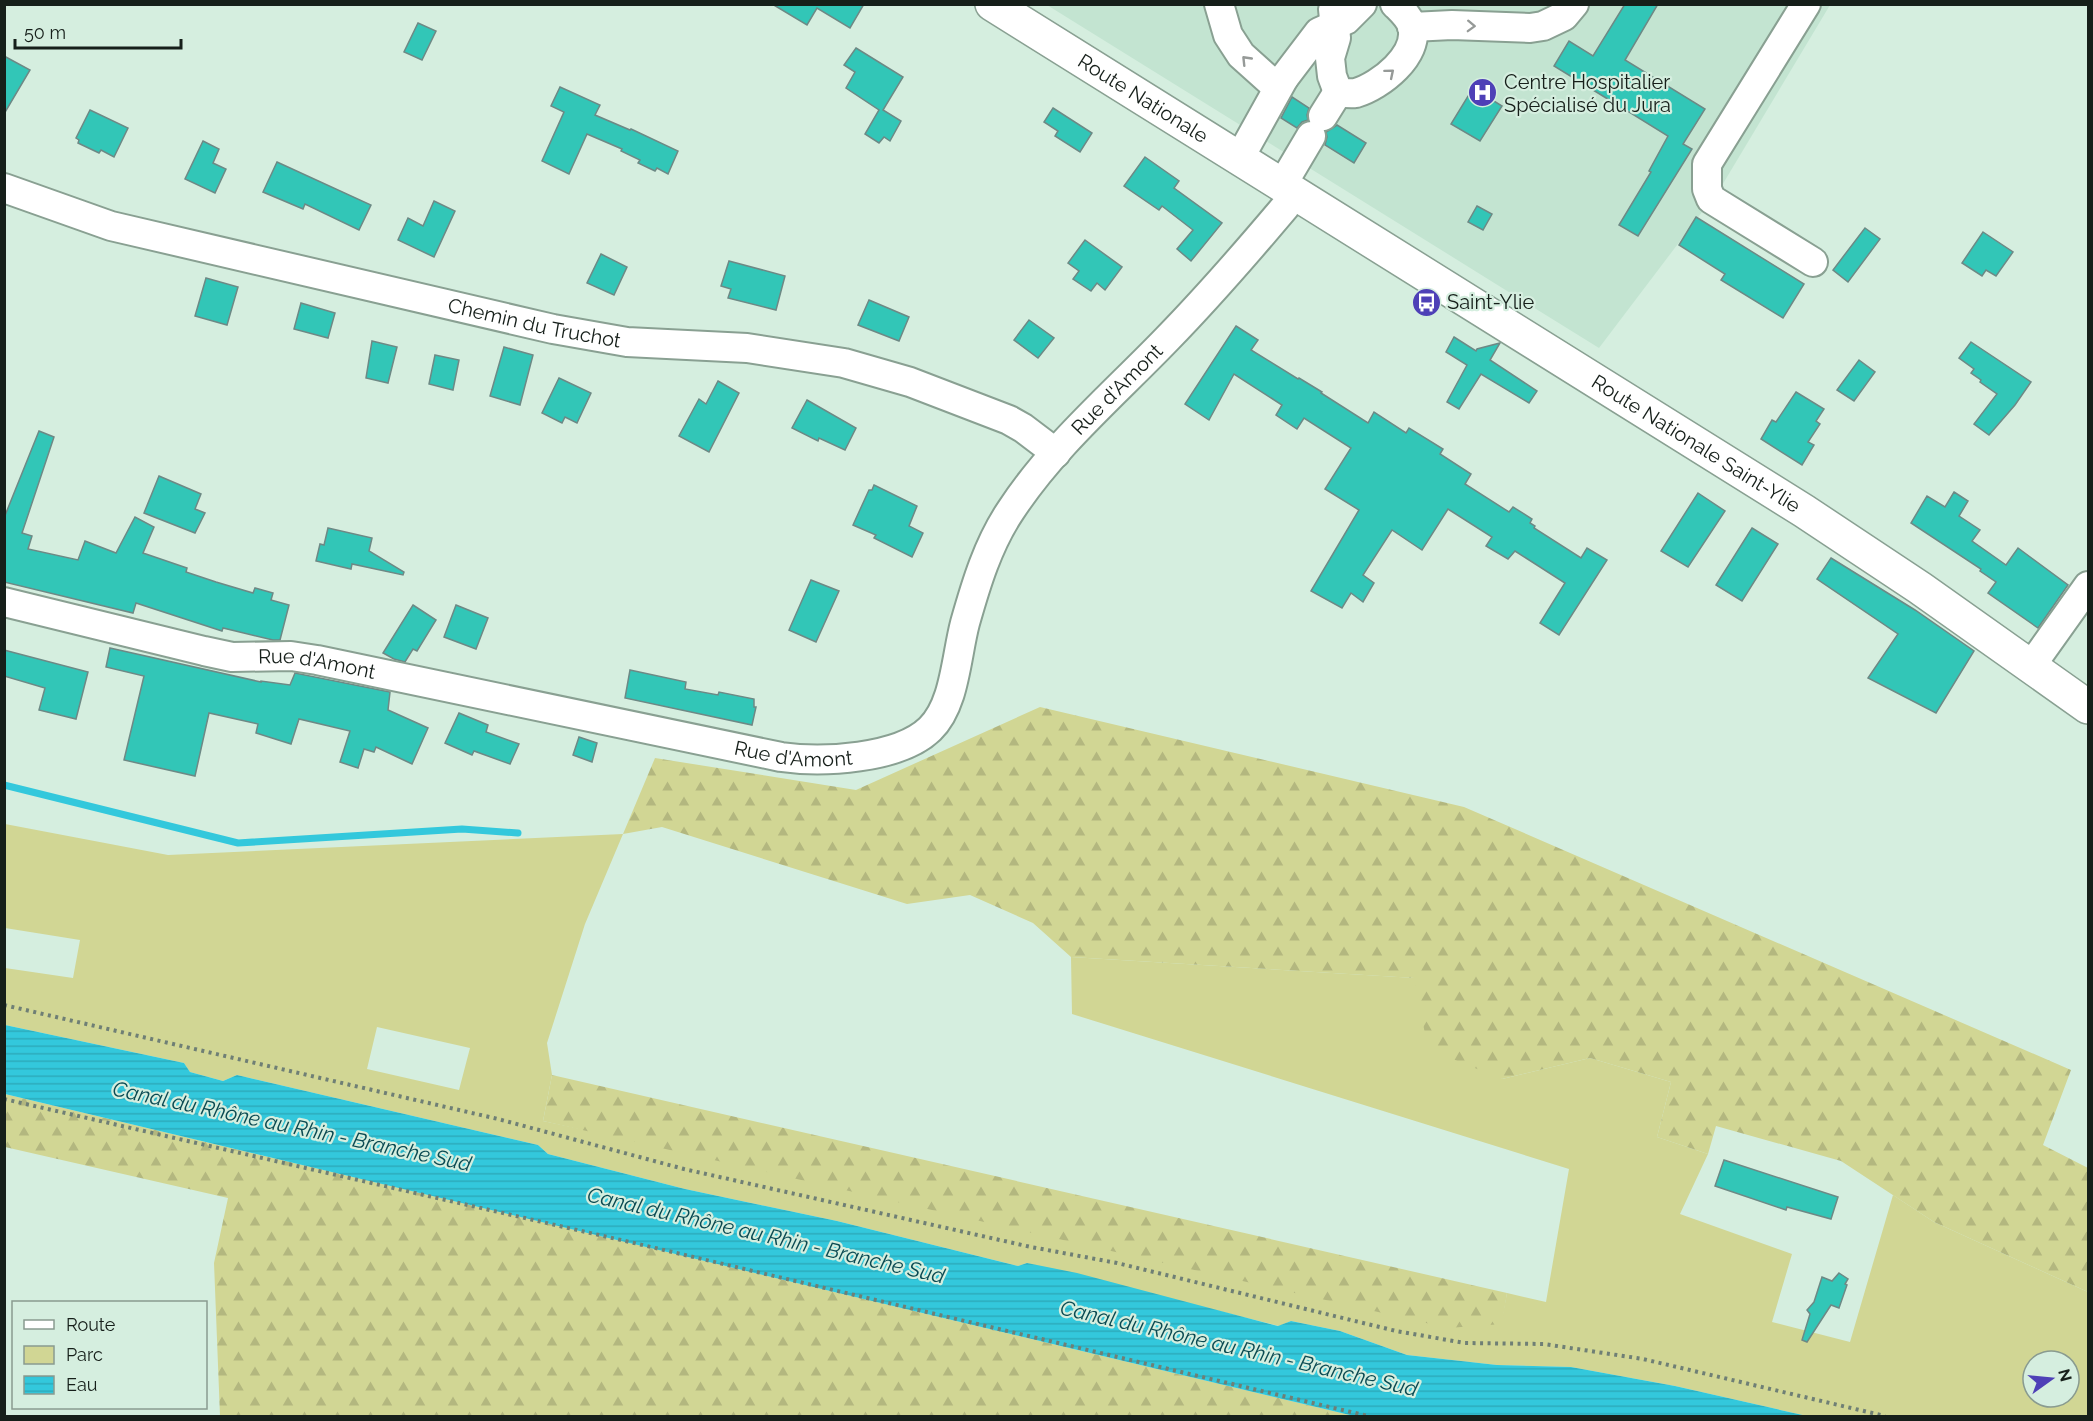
<svg xmlns="http://www.w3.org/2000/svg" width="2093" height="1421" font-family="Raleway,sans-serif">
	<defs>
		<pattern id="forest-firs" width="22" height="20" patternUnits="userSpaceOnUse" patternTransform="scale(1.5)"><rect width="22" height="20" fill="#d1d694"/><path d="M5 1l3.5 6h-7zM16 11l3.5 6h-7z" fill="#b3b77f"/></pattern>
		<pattern id="water-rules" width="6" height="5" patternUnits="userSpaceOnUse" patternTransform="scale(1.5)"><rect width="6" height="5" fill="#33c8dc"/><path d="M0 2.5h6" fill="none" stroke="#2cabbc"/></pattern>
	</defs>
	<rect width="100%" height="100%" fill="#d5eedf"/>
	<!-- built -->
	<polygon fill="#c3e4d1" points="1047,5 1830,5 1721,187 1599,348"/>
	<!-- green -->
	<path fill="#d1d694" fill-rule="evenodd" d="M5 824 168 855 623 834 585 924 547 1043 552 1075 543 1121 1501 1324 1507 1293 1546 1302 1569 1169 1072 1014 1071 957 1415 978 1502 1079 1590 1058 1671 1082 1657 1137 1708 1154 1680 1214 1792 1254 1772 1322 1850 1342 1893 1195 1934 1222 2088 1292V1416H1807L1675 1386 1571 1367 1497 1365 1407 1355 1340 1331 1291 1321 1279 1326 1027 1263 1018 1266 837 1221 685 1189 548 1154 538 1145 237 1075 223 1081 190 1072 184 1063 5 1025V968L73 978 80 940 5 928ZM377 1027 470 1048 459 1090 367 1069ZM2033 1361H2069V1397H2033Z"/>
	<!-- forest -->
	<g fill="url(#forest-firs)">
		<polygon points="1040,707 1464,807 2071,1070 2043,1145 2088,1168 2088,1292 1934,1222 1841,1161 1716,1126 1708,1154 1657,1137 1671,1082 1590,1058 1502,1079 1428,1049 1414,978 1071,957 1033,923 970,895 907,904 662,827 623,834 655,758 856,790"/>
		<polygon points="552,1075 1507,1293 1502,1324 1448,1328 543,1121"/>
		<polygon points="5,1094 1354,1416 220,1416 214,1263 228,1198 5,1147"/>
	</g>
	<!-- water -->
	<polygon fill="url(#water-rules)" points="5,1025 184,1063 190,1072 223,1081 237,1075 538,1145 548,1154 685,1189 837,1221 1018,1266 1027,1263 1077,1273 1278,1326 1291,1321 1340,1331 1407,1355 1497,1365 1571,1367 1675,1386 1807,1416 1354,1416 5,1094"/>
	<g fill="none" stroke-linecap="round" stroke-linejoin="round">
		<!-- stream -->
		<polyline stroke="#33c8dc" stroke-width="7" points="4,785 238,843 462,829 518,833"/>
	</g>
	<!-- building -->
	<g fill="#32c6b7" stroke="#6d8985" stroke-width="1.5">
		<polygon points="772,4 864,4 850,28 817,8 807,25"/>
		<polygon points="1625,4 1658,4 1625,60 1705,109 1683,144 1692,149 1638,236 1619,225 1651,172 1649,171 1668,136 1626,110 1625,112 1609,103 1611,101 1554,66 1569,41 1593,56"/>
		<polygon points="418,23 436,31 422,60 404,52"/>
		<polygon points="856,48 903,77 883,110 901,121 890,141 884,137 879,143 865,134 879,110 846,88 855,72 844,65"/>
		<polygon points="4,56 30,70 4,114"/>
		<polygon points="560,87 600,105 595,115 630,130 631,129 678,151 668,174 657,168 655,171 638,163 640,160 621,151 622,149 587,134 569,174 542,161 564,112 551,106"/>
		<polygon points="1473,88 1502,106 1480,141 1451,124"/>
		<polygon points="1292,97 1309,108 1307,115 1308,120 1302,122 1297,128 1281,118"/>
		<polygon points="1053,108 1092,133 1080,152 1055,136 1058,131 1044,122"/>
		<polygon points="90,110 128,128 114,157 101,150 99,153 78,143 79,140 76,138"/>
		<polygon points="1337,125 1366,143 1354,163 1325,145 1327,137 1326,132"/>
		<polygon points="203,141 219,149 213,163 226,169 215,193 185,179"/>
		<polygon points="1145,157 1179,181 1174,188 1222,223 1191,261 1177,249 1193,230 1162,206 1159,210 1124,186"/>
		<polygon points="277,162 371,205 359,230 305,204 303,209 263,192"/>
		<polygon points="434,201 455,211 434,257 398,240 408,218 423,226"/>
		<polygon points="1477,206 1492,214 1483,230 1468,222"/>
		<polygon points="1696,217 1804,284 1783,318 1721,280 1725,274 1679,245"/>
		<polygon points="1865,228 1880,239 1848,282 1833,270"/>
		<polygon points="1983,232 2013,252 1996,276 1986,270 1982,276 1962,263"/>
		<polygon points="1085,240 1122,267 1105,290 1097,283 1091,291 1073,279 1079,271 1068,263"/>
		<polygon points="601,254 627,267 614,295 587,283"/>
		<polygon points="729,261 785,276 776,310 728,298 731,289 721,286"/>
		<polygon points="206,278 238,287 227,325 195,316"/>
		<polygon points="869,300 909,317 899,341 858,325"/>
		<polygon points="301,303 335,313 328,338 294,329"/>
		<polygon points="1029,320 1054,338 1038,358 1014,340"/>
		<polygon points="1236,326 1258,340 1251,350 1298,379 1299,378 1322,392 1321,393 1368,423 1374,412 1406,433 1409,428 1443,449 1440,454 1471,474 1465,484 1509,512 1513,507 1532,519 1530,523 1535,526 1534,528 1581,558 1587,548 1607,560 1559,635 1540,623 1565,583 1515,551 1508,559 1486,546 1492,537 1448,509 1422,550 1392,530 1363,575 1374,583 1363,602 1351,593 1342,608 1311,591 1359,510 1325,489 1351,448 1304,418 1297,429 1276,415 1282,405 1234,374 1209,420 1185,404"/>
		<polygon points="1454,337 1476,351 1477,349 1500,343 1490,360 1537,391 1529,403 1481,374 1459,409 1447,402 1467,365 1446,352"/>
		<polygon points="372,341 397,347 388,383 366,378"/>
		<polygon points="1971,342 2031,382 2015,405 1989,435 1974,424 1997,394 1980,382 1981,380 1971,373 1974,369 1959,358"/>
		<polygon points="504,347 533,355 520,405 490,396"/>
		<polygon points="435,355 459,360 453,390 429,384"/>
		<polygon points="1859,360 1875,372 1854,401 1837,390"/>
		<polygon points="559,378 591,393 577,423 565,417 562,423 542,413"/>
		<polygon points="718,381 739,393 709,452 679,436 699,399 706,404"/>
		<polygon points="1796,392 1824,409 1816,421 1820,424 1808,442 1814,445 1802,465 1761,439 1772,420 1776,422"/>
		<polygon points="807,400 856,428 845,450 819,438 818,441 792,428"/>
		<polygon points="39,431 54,437 22,533 32,536 28,549 78,560 85,541 116,553 135,517 154,527 143,553 187,568 186,572 216,582 253,593 255,588 273,593 271,600 289,605 280,640 273,640 223,628 222,631 136,603 133,613 4,582 4,518"/>
		<polygon points="159,476 201,494 195,509 205,513 195,533 144,513"/>
		<polygon points="874,485 917,506 909,526 923,533 912,557 874,538 876,535 853,525 869,490 872,490"/>
		<polygon points="1954,492 1968,501 1959,516 1980,530 1972,541 2006,565 2018,548 2068,585 2038,628 1988,593 1996,582 1980,571 1981,569 1911,523 1927,496 1945,507"/>
		<polygon points="1698,493 1725,511 1688,567 1661,551"/>
		<polygon points="328,528 372,538 369,551 404,572 403,575 352,564 351,569 316,561 320,544 324,545"/>
		<polygon points="1752,528 1778,544 1742,601 1716,585"/>
		<polygon points="1831,558 1915,610 1974,651 1936,713 1868,678 1898,634 1817,579"/>
		<polygon points="811,580 839,591 816,642 789,630"/>
		<polygon points="413,605 436,620 417,651 413,649 405,662 394,659 383,653"/>
		<polygon points="456,605 488,618 476,649 444,637"/>
		<polygon points="110,648 261,682 261,681 290,685 295,673 390,692 388,710 428,728 412,764 376,747 374,752 364,749 358,768 340,762 350,731 299,719 291,744 256,733 258,724 209,713 195,776 124,760 144,676 106,667"/>
		<polygon points="4,650 88,672 76,719 39,710 45,688 4,676"/>
		<polygon points="630,670 686,682 685,689 718,695 719,692 754,699 754,707 756,707 752,725 625,698"/>
		<polygon points="459,713 488,725 486,732 519,744 510,764 474,751 472,755 445,743"/>
		<polygon points="579,737 597,743 592,762 573,755"/>
		<polygon points="1724,1160 1838,1197 1831,1219 1787,1207 1786,1210 1715,1186"/>
		<polygon points="1839,1273 1848,1279 1845,1284 1847,1285 1839,1308 1831,1305 1807,1342 1802,1340 1810,1314 1807,1310 1814,1302 1822,1277 1832,1281"/>
	</g>
	<g fill="none" stroke-linecap="round" stroke-linejoin="round">
		<defs>
			<g id="minor">
				<polyline points="1219,4 1228,35 1241,55 1270,81 1277,81 1284,78 1319,32 1346,20 1362,4"/>
				<polyline points="1806,4 1707,164 1707,189 1711,199 1813,262"/>
				<polyline points="1333,9 1336,38 1330,58 1332,76 1338,92"/>
				<polyline points="1412,27 1452,25 1530,28 1543,26 1564,16 1574,4"/>
				<path d="M1338 92C1344 93 1350 94 1356 93 1380 86 1420 55 1412 26 1409 17 1402 11 1395 4"/>
				<polyline points="1323,116 1338,92"/>
				<polyline points="1239,159 1284,78"/>
				<polyline points="1282,185 1311,136"/>
				<path id="s1" d="M4 188 111 226 553 329 627 342 747 348 844 363 910 382 1009 420 1023 428 1056 453"/>
				<path id="s2" d="M4 602 204 651 232 657 291 656 317 660 781 757C822 763 899 759 930 729 955 705 956 657 965 623 976 584 988 544 1011 510 1053 446 1114 394 1167 339 1208 297 1247 252 1285 207L1294 193"/>
				<polyline points="2031,666 2088,586"/>
			</g>
			<g id="major">
				<path id="s3" d="M992 4 1804 511 1920 588 2088 707"/>
			</g>
		</defs>
		<!-- minor casing -->
		<use href="#minor" stroke="#89a092" stroke-width="32"/>
		<!-- major casing -->
		<use href="#major" stroke="#89a092" stroke-width="36"/>
		<!-- path -->
		<g stroke="#6f7f75" stroke-width="4" stroke-dasharray="3 4.5" stroke-linecap="butt">
			<polyline points="4,1005 498,1119 684,1169 1031,1247 1117,1263 1396,1331 1465,1343 1544,1344 1643,1359 1885,1416"/>
			<polyline points="4,1099 634,1243 1368,1416"/>
		</g>
		<!-- minor -->
		<use href="#minor" stroke="#fff" stroke-width="28"/>
		<!-- major -->
		<use href="#major" stroke="#fff" stroke-width="33"/>
	</g>
	<!-- one-way arrows -->
	<defs><path id="oneway-chevron" d="M-2-3.5L2.5 0L-2 3.5" fill="none" stroke-width="1.6" stroke-linecap="round" stroke-linejoin="round" transform="scale(1.5)"/></defs>
	<g stroke="#969a98">
		<use href="#oneway-chevron" transform="translate(1471 26) rotate(2)"/>
		<use href="#oneway-chevron" transform="translate(1246 60) rotate(-134)"/>
		<use href="#oneway-chevron" transform="translate(1390 73) rotate(-40)"/>
	</g>
	<!-- icons -->
	<defs>
		<symbol id="hospital-disc" viewBox="-11 -11 22 22"><circle r="9.5" fill="#4e40b7" stroke="#d5eedf"/><path d="M-5-5h3v3.5h4V-5h3V5h-3V1.5h-4V5h-3Z" fill="#fff"/></symbol>
		<symbol id="bus-disc" viewBox="-11 -11 22 22"><circle r="9.5" fill="#4e40b7" stroke="#d5eedf"/><path d="M-5-6H5V4H4V6H2V4H-2V6H-4V4H-5ZM-3.5-4V0h7V-4ZM-3.5 1.2v1.5H-2V1.2ZM2 1.2v1.5H3.5V1.2Z" fill="#fff"/></symbol>
	</defs>
	<g fill-rule="evenodd">
		<use href="#hospital-disc" x="1466" y="76" width="33" height="33"/>
		<use href="#bus-disc" x="1410" y="286" width="33" height="33"/>
	</g>
	<g text-anchor="middle" dominant-baseline="central" stroke-width="4.5" stroke-linejoin="round" paint-order="stroke">
		<!-- poi labels -->
		<g font-size="20" fill="#161f1a" stroke="#d5eedf" text-anchor="start">
			<text x="1504" y="82">Centre Hospitalier<tspan x="1504" dy="23">Spécialisé du Jura</tspan></text>
			<text x="1447" y="302">Saint-Ylie</text>
		</g>
		<!-- street labels -->
		<g font-size="20" fill="#161f1a" stroke="#d5eedf">
			<text stroke="none"><textPath href="#s3" startOffset="178">Route Nationale</textPath></text>
			<text stroke="none"><textPath href="#s1" startOffset="548">Chemin du Truchot</textPath></text>
			<text stroke="none"><textPath href="#s2" startOffset="1346">Rue d'Amont</textPath></text>
			<text stroke="none"><textPath href="#s3" startOffset="830">Route Nationale Saint-Ylie</textPath></text>
			<text stroke="none"><textPath href="#s2" startOffset="320">Rue d'Amont</textPath></text>
			<text stroke="none"><textPath href="#s2" startOffset="806">Rue d'Amont</textPath></text>
		</g>
		<!-- water labels -->
		<g font-size="21" font-style="italic" fill="#0a4a52" stroke="#d5eedf">
			<text transform="translate(292 1126) rotate(12)">Canal du Rhône au Rhin - Branche Sud</text>
			<text transform="translate(766 1235) rotate(13)">Canal du Rhône au Rhin - Branche Sud</text>
			<text transform="translate(1239 1348) rotate(13)">Canal du Rhône au Rhin - Branche Sud</text>
		</g>
	</g>
	<!-- border -->
	<rect width="2093" height="1421" fill="none" stroke="#161f1a" stroke-width="12"/>
	<!-- legend -->
	<rect x="12" y="1301" width="195" height="108" fill="#d5eedf" stroke="#899b90" stroke-width="1.5"/>
	<rect x="24" y="1320" width="30" height="9" fill="#ffffff" stroke="#899b90" stroke-width="1.5"/>
	<text x="66" y="1331" font-size="18" fill="#161f1a">Route</text>
	<rect x="24" y="1346" width="30" height="18" fill="#d1d694" stroke="#899b90" stroke-width="1.5"/>
	<text x="66" y="1361" font-size="18" fill="#161f1a">Parc</text>
	<rect x="24" y="1376" width="30" height="18" fill="url(#water-rules)" stroke="#899b90" stroke-width="1.5"/>
	<text x="66" y="1391" font-size="18" fill="#161f1a">Eau</text>
	<!-- north arrow -->
	<g transform="translate(2051 1379) rotate(75)"><circle r="28" fill="#d5eedf" stroke="#899b90" stroke-width="1.5"/>
	<path d="M0-4.5L10 22L0 15L-10 22Z" fill="#4e40b7"/>
	<text y="-9" font-size="16" font-weight="bold" text-anchor="middle" fill="#161f1a">N</text>
	</g>
	<!-- scale -->
	<path d="M15 39v9h166v-9" fill="none" stroke="#161f1a" stroke-width="3"/>
	<text x="24" y="39" font-size="18" fill="#161f1a" stroke="#d5eedf" stroke-width="4.5" paint-order="stroke">50 m</text>
</svg>
